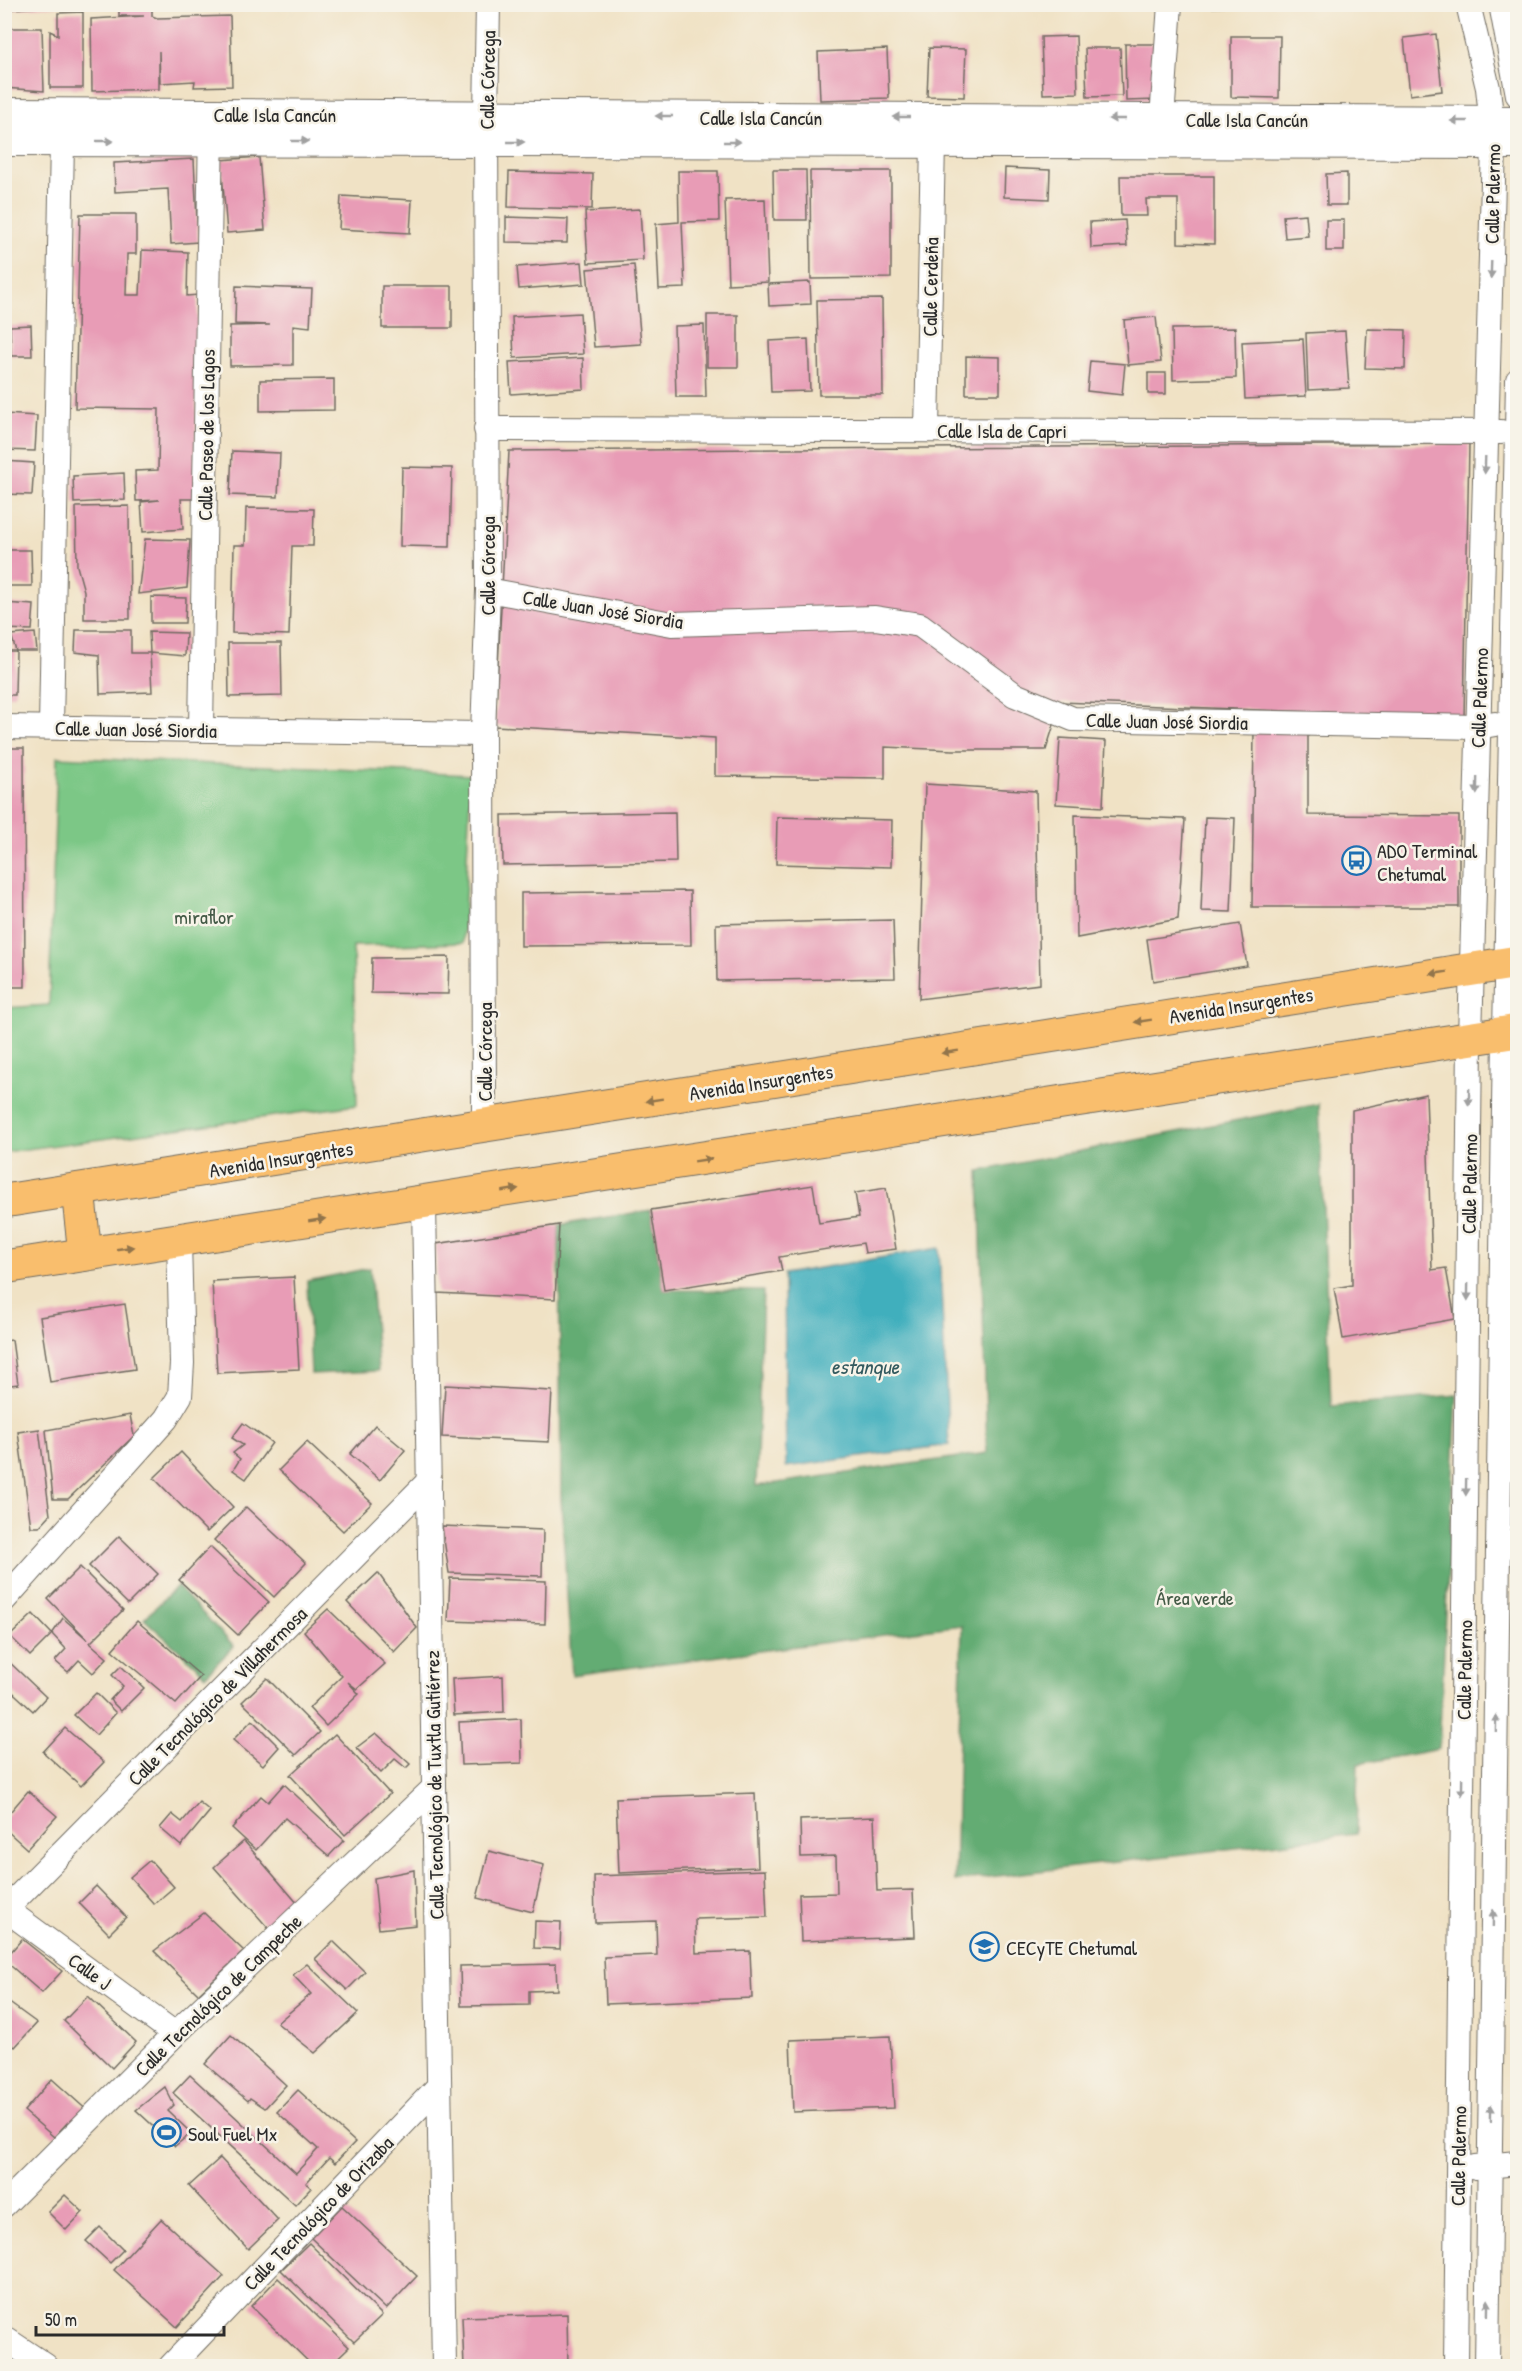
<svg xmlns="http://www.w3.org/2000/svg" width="1522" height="2371" font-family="'Patrick Hand',sans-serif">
	<rect width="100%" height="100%" fill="#f7f3e8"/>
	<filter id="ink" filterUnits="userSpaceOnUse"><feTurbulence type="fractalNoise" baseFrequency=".0167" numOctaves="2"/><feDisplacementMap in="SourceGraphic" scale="12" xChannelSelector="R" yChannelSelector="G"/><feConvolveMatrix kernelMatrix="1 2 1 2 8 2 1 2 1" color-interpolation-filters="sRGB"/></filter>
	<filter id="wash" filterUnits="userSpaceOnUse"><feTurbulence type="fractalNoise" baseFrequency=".008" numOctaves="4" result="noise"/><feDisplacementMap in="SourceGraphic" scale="24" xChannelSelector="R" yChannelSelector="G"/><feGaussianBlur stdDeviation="1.35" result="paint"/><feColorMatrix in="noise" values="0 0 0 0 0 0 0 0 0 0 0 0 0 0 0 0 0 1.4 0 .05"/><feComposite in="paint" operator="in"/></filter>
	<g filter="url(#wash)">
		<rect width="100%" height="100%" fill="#f0e2c5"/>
		<!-- green -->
		<polygon fill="#7bc786" stroke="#537958" stroke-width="1.5" points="57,757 471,775 463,943 353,946 357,1105 5,1152 5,1008 49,1005"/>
		<!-- forest -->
		<g fill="#64ac73" stroke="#486c4f" stroke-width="1.5">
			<polygon points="1319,1104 1331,1406 1457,1395 1439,1749 1358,1764 1356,1834 955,1881 962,1625 572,1675 561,1498 559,1225 651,1210 664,1290 763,1291 756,1486 987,1453 979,1171"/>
			<polygon points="370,1268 378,1371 311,1374 307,1281"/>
			<polygon points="177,1586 234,1646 206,1675 144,1619"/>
		</g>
		<!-- water -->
		<polygon fill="#40afbd" stroke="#366d74" stroke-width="1.5" points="939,1248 949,1445 786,1467 784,1274"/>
		<g id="blocks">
			<!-- building -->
			<g fill="#e89cb6">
				<polygon points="11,4 56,4 56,6 12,9"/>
				<polygon points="119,4 152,4 152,16 157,18 230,16 232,86 194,87 195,81 160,83 159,51 159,89 92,91 91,19 144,16 119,16"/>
				<polygon points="202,4 230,4 231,8 202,9"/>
				<polygon points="424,4 455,4 455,7 424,9"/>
				<polygon points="1196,4 1235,4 1235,7 1196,8"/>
				<polygon points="933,5 972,5 971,8 933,7"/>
				<polygon points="83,12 83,88 50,88 50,31 58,35 58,13"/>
				<polygon points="7,28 42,28 44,91 4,88"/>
				<polygon points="1436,34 1442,91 1410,95 1404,38"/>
				<polygon points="1076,36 1078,93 1043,94 1041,37"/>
				<polygon points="1231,36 1280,36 1279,98 1231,97"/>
				<polygon points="1125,44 1157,44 1158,100 1126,101"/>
				<polygon points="929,48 966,49 964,97 927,96"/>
				<polygon points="1085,48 1120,48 1122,96 1087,97"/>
				<polygon points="887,49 889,98 820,100 818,52"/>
				<polygon points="259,157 265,230 227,233 221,160"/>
				<polygon points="194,159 198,242 171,244 168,189 115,192 114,163"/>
				<polygon points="1005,168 1050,170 1049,199 1004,197"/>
				<polygon points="773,170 806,170 807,220 774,220"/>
				<polygon points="678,171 718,171 719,221 682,222 685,288 659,289 656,224 679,222"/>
				<polygon points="810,171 891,171 891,278 811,279"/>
				<polygon points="509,172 593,174 592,209 508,207"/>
				<polygon points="1347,173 1347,205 1327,205 1326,174"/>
				<polygon points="1120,176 1214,176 1214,244 1178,243 1178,199 1146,199 1147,216 1121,216"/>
				<polygon points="341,196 412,200 410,233 339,229"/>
				<polygon points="765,199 768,282 728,284 725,200"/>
				<polygon points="640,209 643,260 588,263 585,212"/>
				<polygon points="80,214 136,214 136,254 127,254 126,295 140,295 142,250 188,252 187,296 198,295 195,499 181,499 183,529 143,532 141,502 159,500 136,501 135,471 158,470 159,409 75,408"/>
				<polygon points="1306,214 1308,236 1285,238 1283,216"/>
				<polygon points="506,217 568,219 567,243 506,242"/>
				<polygon points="1125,220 1127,246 1091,248 1090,222"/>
				<rect x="1326" y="220" width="18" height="31"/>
				<polygon points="582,262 584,284 519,289 517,267"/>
				<polygon points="634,265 641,344 594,347 587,269"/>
				<polygon points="810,282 811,304 769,306 768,284"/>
				<polygon points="236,286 312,289 310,327 293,325 293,365 230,366 230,326 270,325 235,324"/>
				<rect x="382" y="286" width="70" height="42"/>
				<polygon points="882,299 883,395 819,395 817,300"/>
				<polygon points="580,313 583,354 514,358 512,317"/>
				<rect x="707" y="315" width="31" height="52"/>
				<polygon points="1156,317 1161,362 1128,365 1124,320"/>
				<polygon points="31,325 32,356 11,356 10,326"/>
				<polygon points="704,325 706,397 676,397 674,326"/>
				<polygon points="1235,328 1236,378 1173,380 1172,329"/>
				<polygon points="1367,329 1406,330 1405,369 1365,368"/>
				<polygon points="1345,331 1349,388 1308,390 1306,333"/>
				<polygon points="808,339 810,391 771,392 769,341"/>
				<polygon points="1303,339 1306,396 1245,399 1242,342"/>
				<polygon points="966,356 1000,357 1000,394 966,394"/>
				<polygon points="583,358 584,389 511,394 509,362"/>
				<polygon points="1090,361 1125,364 1122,395 1087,391"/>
				<rect x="1148" y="373" width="18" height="21"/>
				<polygon points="334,379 334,410 260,411 260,380"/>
				<polygon points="4,414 37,416 35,451 4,450"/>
				<polygon points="1469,444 1464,718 1061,702 1046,750 953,750 885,747 885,778 715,776 715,738 495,726 509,451"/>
				<polygon points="232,451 280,453 278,497 230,495"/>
				<polygon points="4,461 34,463 32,495 4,494"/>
				<polygon points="402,467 452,468 450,547 400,546"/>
				<polygon points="124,473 125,500 74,503 73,476"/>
				<polygon points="129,506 130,619 84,619 84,591 77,566 76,507"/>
				<polygon points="246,508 314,509 313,546 292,546 289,635 232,633 234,545 245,545"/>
				<polygon points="145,539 190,540 187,588 138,594"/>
				<polygon points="4,550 31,550 32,586 4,586"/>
				<polygon points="151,597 186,598 185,623 151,623"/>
				<polygon points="4,603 34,605 32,630 4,629"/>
				<polygon points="76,630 131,630 131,653 150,653 149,632 186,633 185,656 150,653 152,692 100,694 99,655 75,652"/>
				<polygon points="35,633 37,651 16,651 11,635"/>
				<polygon points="228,643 281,643 282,696 229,697"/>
				<polygon points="5,651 16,651 15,695 5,695"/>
				<polygon points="1254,728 1308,728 1308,815 1459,816 1459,907 1252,907"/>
				<polygon points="1060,738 1106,741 1103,807 1056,804"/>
				<polygon points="4,748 24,748 25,987 4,987"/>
				<polygon points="925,784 1036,791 1040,984 919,999"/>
				<polygon points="675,812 676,862 503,865 502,815"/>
				<polygon points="1075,815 1185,819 1178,919 1077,938"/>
				<polygon points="777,817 892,820 891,867 776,864"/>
				<polygon points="1205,817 1235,818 1231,912 1201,911"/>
				<polygon points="690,891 691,945 521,946 521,893"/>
				<polygon points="893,920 895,978 717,981 716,924"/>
				<polygon points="1240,924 1247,966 1153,981 1147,939"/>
				<polygon points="449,957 448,994 371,993 372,958"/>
				<polygon points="1426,1094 1432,1270 1446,1268 1455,1319 1343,1339 1334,1288 1352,1285 1352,1110"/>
				<polygon points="813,1185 819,1223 859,1217 855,1193 886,1188 896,1249 865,1253 863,1243 779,1257 782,1271 664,1290 651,1210"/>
				<polygon points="559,1225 555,1299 437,1293 436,1244"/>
				<polygon points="294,1277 299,1369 217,1373 212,1281"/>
				<polygon points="125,1304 135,1369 50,1382 40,1317"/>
				<polygon points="12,1340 18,1384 4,1386 4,1341"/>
				<polygon points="445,1385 552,1391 549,1442 442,1437"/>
				<polygon points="130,1415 134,1436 68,1499 53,1499 46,1430"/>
				<polygon points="243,1423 272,1443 246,1479 233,1470 240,1459 233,1453 243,1445 232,1438"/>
				<polygon points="375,1425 405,1450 380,1480 350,1454"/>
				<polygon points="39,1429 50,1515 39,1527 31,1527 18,1432"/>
				<polygon points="307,1442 372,1503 343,1531 279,1470"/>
				<polygon points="181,1452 233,1507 207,1532 154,1478"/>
				<polygon points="246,1507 306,1563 274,1597 214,1540"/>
				<polygon points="442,1526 543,1530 542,1576 449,1573"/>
				<polygon points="119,1536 158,1574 128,1604 89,1566"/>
				<polygon points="210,1547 269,1602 238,1635 179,1580"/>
				<polygon points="80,1567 123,1610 90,1643 107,1658 93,1673 79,1660 68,1672 55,1661 66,1649 52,1634 63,1618 88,1640 48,1599"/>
				<polygon points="378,1573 417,1628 394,1652 347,1602"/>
				<polygon points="450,1578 546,1581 545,1624 448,1621"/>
				<polygon points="328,1609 385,1664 357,1689 348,1682 359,1694 326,1726 309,1708 342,1676 304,1631"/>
				<polygon points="33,1614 52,1634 30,1656 10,1636"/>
				<polygon points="137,1621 201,1676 176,1704 112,1650"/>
				<polygon points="4,1657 46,1697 33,1711 4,1684"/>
				<polygon points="121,1666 144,1688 121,1711 110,1700 123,1686 112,1675"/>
				<polygon points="503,1676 504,1712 454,1715 452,1679"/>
				<polygon points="267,1678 320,1732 296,1755 242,1702"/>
				<polygon points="96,1693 116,1713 96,1735 74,1715"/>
				<polygon points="521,1719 522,1763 461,1765 459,1722"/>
				<polygon points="252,1720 279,1747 263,1765 233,1740"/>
				<polygon points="65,1728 104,1762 81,1786 43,1752"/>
				<polygon points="376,1733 410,1764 406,1768 395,1759 381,1773 356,1748"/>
				<polygon points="335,1734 390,1794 345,1835 290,1775"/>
				<polygon points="284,1784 344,1840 329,1856 285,1818 256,1850 232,1828 261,1796 268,1802"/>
				<polygon points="28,1791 57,1816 27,1849 5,1829 5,1818"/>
				<polygon points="755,1793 758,1867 619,1873 616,1798"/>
				<polygon points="199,1802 210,1811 181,1846 160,1828 172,1814 182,1822"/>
				<polygon points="874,1817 877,1891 913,1890 915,1937 801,1941 799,1894 837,1893 836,1856 801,1857 800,1820"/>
				<polygon points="244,1841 298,1904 269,1929 214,1867"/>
				<polygon points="489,1851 544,1865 533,1912 477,1898"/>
				<polygon points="150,1860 174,1887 154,1904 130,1877"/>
				<polygon points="414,1870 416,1925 379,1929 374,1878"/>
				<polygon points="765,1870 767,1917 695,1919 696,1953 750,1951 752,1998 606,2004 604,1957 657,1955 656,1921 595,1923 594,1876"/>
				<polygon points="96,1886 126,1917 109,1934 79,1903"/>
				<polygon points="204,1913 244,1951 198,1994 154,1951"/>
				<polygon points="535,1921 561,1922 560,1949 534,1948"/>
				<polygon points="22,1939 62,1971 42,1993 4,1960"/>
				<polygon points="333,1941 365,1972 347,1990 315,1959"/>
				<polygon points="307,1964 358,2013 315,2053 277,2023 311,1994 293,1975"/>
				<polygon points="556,1964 557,1990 529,1991 529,2005 461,2006 460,1966"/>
				<polygon points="88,1996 136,2042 112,2068 64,2021"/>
				<polygon points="4,1999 37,2023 15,2047 4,2039"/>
				<polygon points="231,2035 286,2085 265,2108 250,2098 248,2101 205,2064"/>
				<polygon points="890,2036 894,2108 793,2112 790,2040"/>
				<polygon points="190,2075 296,2173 318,2149 277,2112 298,2090 355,2142 335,2163 329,2158 306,2183 311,2188 295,2205 173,2093"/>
				<polygon points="52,2079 90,2113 76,2129 68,2122 54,2137 24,2111"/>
				<polygon points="165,2087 174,2105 168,2111 191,2133 175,2146 136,2110"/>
				<polygon points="220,2158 278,2220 248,2249 189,2186"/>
				<polygon points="65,2195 83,2212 66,2230 48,2212"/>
				<polygon points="342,2206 417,2276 386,2309 311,2238"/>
				<polygon points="161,2219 224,2276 177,2327 114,2270"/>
				<polygon points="100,2227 123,2250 110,2263 86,2241"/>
				<polygon points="309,2243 382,2315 354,2342 281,2270"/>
				<polygon points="278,2278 349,2347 329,2366 313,2366 251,2306"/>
				<polygon points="567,2314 568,2366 464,2366 462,2317"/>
			</g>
		</g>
	</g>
	<g filter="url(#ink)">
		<use href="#blocks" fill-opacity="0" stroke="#706b61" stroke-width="1.5"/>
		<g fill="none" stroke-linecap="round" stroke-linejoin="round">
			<defs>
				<g id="minor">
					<polyline points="1501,4 1518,95"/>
					<polyline points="1162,119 1170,4"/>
					<polyline points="486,429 1501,432"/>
					<polyline points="927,430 933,143 937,127"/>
					<polyline points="488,590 672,624 875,618 920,625 1015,695 1073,719 1478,727 1495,724"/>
					<polyline points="4,727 483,734"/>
					<polyline points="51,727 62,141"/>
					<polyline points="201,729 211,126"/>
					<polyline points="484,1127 483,734 488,590 486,115 488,4"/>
					<polyline points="424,1204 444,2366"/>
					<polyline points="4,1600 166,1419 180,1396 182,1363 179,1240"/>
					<polyline points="4,1908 175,2034"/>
					<polyline points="4,1911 429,1481"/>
					<polyline points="1475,2167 1518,2163"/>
					<polyline points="4,2205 175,2034 434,1788"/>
					<polyline points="4,2338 46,2366"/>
					<polyline points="171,2366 439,2086"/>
					<polyline points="1456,2366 1470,1038 1494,144 1488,88 1468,4"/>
					<polyline points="1487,2366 1505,1033 1518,380"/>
				</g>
				<g id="tertiary">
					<polyline points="4,113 1518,121"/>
					<polyline points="4,141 1518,144"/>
				</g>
				<g id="primary">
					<polyline points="78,1190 85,1254"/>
					<polyline points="4,1201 1518,962"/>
					<polyline points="4,1267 1518,1031"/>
				</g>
			</defs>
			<!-- minor casing -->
			<use href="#minor" stroke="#706b61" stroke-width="26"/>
			<!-- tertiary casing -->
			<use href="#tertiary" stroke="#706b61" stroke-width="32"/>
			<!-- primary casing -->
			<use href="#primary" stroke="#706b61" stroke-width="35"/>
			<!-- minor -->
			<use href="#minor" stroke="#fff" stroke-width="24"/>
			<!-- tertiary -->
			<use href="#tertiary" stroke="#fff" stroke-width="30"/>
			<!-- primary -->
			<use href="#primary" stroke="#f9be6d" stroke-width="33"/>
		</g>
		<!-- one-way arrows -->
		<defs><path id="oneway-solid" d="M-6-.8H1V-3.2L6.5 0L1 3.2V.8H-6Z" transform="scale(1.5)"/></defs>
		<g fill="#a0a0a0">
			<use href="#oneway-solid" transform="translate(664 116) rotate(-180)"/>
			<use href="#oneway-solid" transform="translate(901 117) rotate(-180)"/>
			<use href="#oneway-solid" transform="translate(1117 119) rotate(-180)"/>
			<use href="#oneway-solid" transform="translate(1459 121) rotate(-180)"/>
			<use href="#oneway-solid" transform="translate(105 141)"/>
			<use href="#oneway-solid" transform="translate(300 141)"/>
			<use href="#oneway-solid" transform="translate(516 142)"/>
			<use href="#oneway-solid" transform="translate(732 142)"/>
			<use href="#oneway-solid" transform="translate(1491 270) rotate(92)"/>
			<use href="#oneway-solid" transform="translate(1485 465) rotate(92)"/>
			<use href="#oneway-solid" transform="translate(1477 786) rotate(91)"/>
			<use href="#oneway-solid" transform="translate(1469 1097) rotate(91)"/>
			<use href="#oneway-solid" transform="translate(1468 1292) rotate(91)"/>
			<use href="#oneway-solid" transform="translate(1466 1487) rotate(91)"/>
			<use href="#oneway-solid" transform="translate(1496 1723) rotate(-89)"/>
			<use href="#oneway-solid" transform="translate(1462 1787) rotate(91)"/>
			<use href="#oneway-solid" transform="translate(1493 1918) rotate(-89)"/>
			<use href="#oneway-solid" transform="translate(1491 2113) rotate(-89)"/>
			<use href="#oneway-solid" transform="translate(1488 2308) rotate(-89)"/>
		</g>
		<g fill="#92744c">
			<use href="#oneway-solid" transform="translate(1439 973) rotate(171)"/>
			<use href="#oneway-solid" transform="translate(1143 1021) rotate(171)"/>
			<use href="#oneway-solid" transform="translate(950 1052) rotate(171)"/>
			<use href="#oneway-solid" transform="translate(654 1100) rotate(171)"/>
			<use href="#oneway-solid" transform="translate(703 1160) rotate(-9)"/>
			<use href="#oneway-solid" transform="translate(510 1190) rotate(-9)"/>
			<use href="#oneway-solid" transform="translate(317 1220) rotate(-9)"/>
			<use href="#oneway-solid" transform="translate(125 1248) rotate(-8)"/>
		</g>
	</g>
	<!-- icons -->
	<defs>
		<symbol id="bus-ring" viewBox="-11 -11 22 22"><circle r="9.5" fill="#f7f3e8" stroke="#1f6fb2" stroke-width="1.5"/><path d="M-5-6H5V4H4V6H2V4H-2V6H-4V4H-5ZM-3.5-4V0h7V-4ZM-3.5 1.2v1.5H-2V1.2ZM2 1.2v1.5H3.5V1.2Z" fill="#1f6fb2"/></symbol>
		<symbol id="school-ring" viewBox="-11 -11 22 22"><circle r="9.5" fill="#f7f3e8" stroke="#1f6fb2" stroke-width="1.5"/><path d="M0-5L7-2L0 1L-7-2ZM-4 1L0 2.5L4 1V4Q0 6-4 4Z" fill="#1f6fb2"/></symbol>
		<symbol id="stadium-ring" viewBox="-11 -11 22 22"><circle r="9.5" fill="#f7f3e8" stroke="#1f6fb2" stroke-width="1.5"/><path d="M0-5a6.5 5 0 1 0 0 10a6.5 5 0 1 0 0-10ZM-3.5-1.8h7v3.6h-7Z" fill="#1f6fb2"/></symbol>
	</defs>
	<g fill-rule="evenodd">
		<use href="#bus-ring" x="1340" y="844" width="33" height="33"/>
		<use href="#school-ring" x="968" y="1930" width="33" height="33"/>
		<use href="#stadium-ring" x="150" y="2116" width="33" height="33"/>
	</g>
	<g text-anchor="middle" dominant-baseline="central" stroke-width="5" stroke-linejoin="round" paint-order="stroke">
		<!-- street labels -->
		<g font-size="20" fill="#2b2b2b" stroke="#f7f3e8">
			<text transform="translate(487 80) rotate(-89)">Calle Córcega</text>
			<text x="275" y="114">Calle Isla Cancún</text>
			<text x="761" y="117">Calle Isla Cancún</text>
			<text x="1247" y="119">Calle Isla Cancún</text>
			<text transform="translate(1492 194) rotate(-89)">Calle Palermo</text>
			<text transform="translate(930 287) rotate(-89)">Calle Cerdeña</text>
			<text x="1002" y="430">Calle Isla de Capri</text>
			<text transform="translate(206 435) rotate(-89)">Calle Paseo de los Lagos</text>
			<text transform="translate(487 566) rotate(-90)">Calle Córcega</text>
			<text transform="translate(603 609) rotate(9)">Calle Juan José Siordia</text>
			<text transform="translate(1479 698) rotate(-88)">Calle Palermo</text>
			<text transform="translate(1167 721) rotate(1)">Calle Juan José Siordia</text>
			<text transform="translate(136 729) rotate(1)">Calle Juan José Siordia</text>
			<text transform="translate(1241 1005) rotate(-9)">Avenida Insurgentes</text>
			<text transform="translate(484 1052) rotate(-90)">Calle Córcega</text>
			<text transform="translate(761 1082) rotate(-9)">Avenida Insurgentes</text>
			<text transform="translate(281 1159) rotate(-9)">Avenida Insurgentes</text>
			<text transform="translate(1469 1184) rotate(-89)">Calle Palermo</text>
			<text transform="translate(1464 1670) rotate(-89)">Calle Palermo</text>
			<text transform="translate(217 1696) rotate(-45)">Calle Tecnológico de Villahermosa</text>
			<text transform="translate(434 1785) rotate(-91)">Calle Tecnológico de Tuxtla Gutiérrez</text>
			<text transform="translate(90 1971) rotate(36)">Calle J</text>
			<text transform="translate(218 1995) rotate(-44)">Calle Tecnológico de Campeche</text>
			<text transform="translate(1458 2156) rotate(-89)">Calle Palermo</text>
			<text transform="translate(318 2213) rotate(-46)">Calle Tecnológico de Orizaba</text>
		</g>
		<!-- poi labels -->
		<g font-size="20" fill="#2b2b2b" stroke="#f7f3e8" text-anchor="start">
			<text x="1377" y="850">ADO Terminal<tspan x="1377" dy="23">Chetumal</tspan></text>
			<text x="1006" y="1947">CECyTE Chetumal</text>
			<text x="188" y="2133">Soul Fuel Mx</text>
		</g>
		<!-- park labels -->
		<g font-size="20" fill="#435a46" stroke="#f7f3e8">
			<text x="204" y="916">miraflor</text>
			<text x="1195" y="1597">Área verde</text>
		</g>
		<!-- water labels -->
		<g font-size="21" font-style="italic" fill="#32595e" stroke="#f7f3e8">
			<text x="865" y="1366">estanque</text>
		</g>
	</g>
	<!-- margin -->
	<rect width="1522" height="2371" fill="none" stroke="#f7f3e8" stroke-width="24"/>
	<!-- scale -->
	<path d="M36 2326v9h188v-9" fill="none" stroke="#2b2b2b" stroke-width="3"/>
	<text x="45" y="2326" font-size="18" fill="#2b2b2b" stroke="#f7f3e8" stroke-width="4.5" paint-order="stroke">50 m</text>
</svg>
